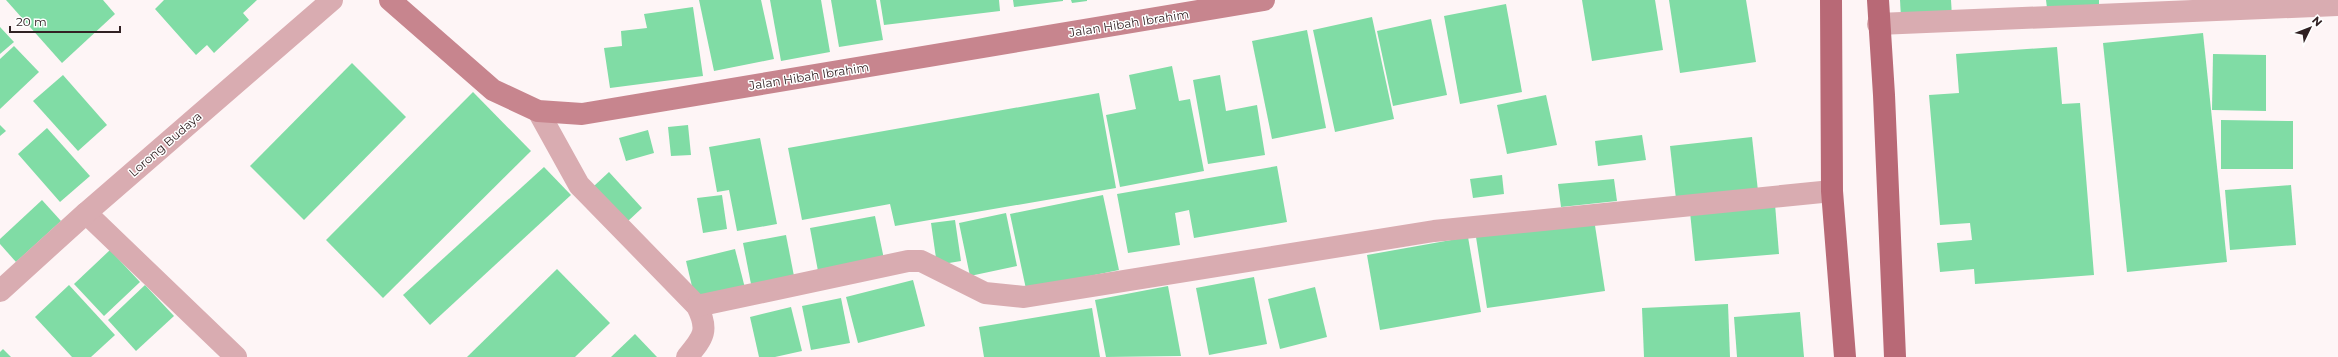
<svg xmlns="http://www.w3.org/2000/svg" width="2338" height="357" font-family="Montserrat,sans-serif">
	<rect width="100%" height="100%" fill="#fef5f6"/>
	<!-- building -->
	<g fill="#80dca5">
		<polygon points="6,0 103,0 115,14 62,63"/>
		<polygon points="164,0 257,0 243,13 249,20 214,53 207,45 196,55 155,9"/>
		<polygon points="699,0 761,0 774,59 714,71"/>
		<polygon points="770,0 821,0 830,52 781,61"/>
		<polygon points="831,0 876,0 883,40 839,47"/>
		<polygon points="880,0 999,0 1000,11 884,25"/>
		<polygon points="1013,0 1063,0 1063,1 1014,7"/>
		<polygon points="1071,0 1087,0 1087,1 1072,3"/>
		<polygon points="1582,0 1655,0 1663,50 1592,61"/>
		<polygon points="1669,0 1746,0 1756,62 1680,73"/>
		<polygon points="1900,0 1951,0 1952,17 1901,18"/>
		<polygon points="2046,0 2099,0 2099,6 2047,8"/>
		<polygon points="1506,4 1522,92 1460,104 1444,16"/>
		<polygon points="693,7 703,76 610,88 604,48 622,46 621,31 647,28 644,14"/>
		<polygon points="1372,17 1394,119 1335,132 1313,30"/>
		<polygon points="1431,19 1447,95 1393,106 1377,31"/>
		<polygon points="0,27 14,42 0,54"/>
		<polygon points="1307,30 1326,128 1272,139 1252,41"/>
		<polygon points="2203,33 2227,262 2127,272 2103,43"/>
		<polygon points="14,46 39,72 0,109 0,59"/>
		<polygon points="2057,47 2062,104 2080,103 2094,275 1975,284 1974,269 1940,272 1937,243 1972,240 1970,223 1940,225 1929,95 1959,93 1956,54"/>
		<polygon points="2213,54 2266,55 2266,111 2212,110"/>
		<polygon points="352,63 406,117 304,220 250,166"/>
		<polygon points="1172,66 1179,101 1190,99 1204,171 1120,187 1106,115 1136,109 1129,75"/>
		<polygon points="63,75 107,125 78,151 33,101"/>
		<polygon points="1220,75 1226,111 1257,105 1265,155 1208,164 1193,80"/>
		<polygon points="473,92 531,151 383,298 326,240"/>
		<polygon points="1099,93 1116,188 895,226 890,204 802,220 788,148"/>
		<polygon points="1546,95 1557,145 1507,154 1497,105"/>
		<polygon points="2221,120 2293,121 2293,169 2221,169"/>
		<polygon points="0,125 6,131 0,136"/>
		<polygon points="688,125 691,155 671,156 668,127"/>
		<polygon points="47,128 90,176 60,202 18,154"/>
		<polygon points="648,130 654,153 626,161 619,138"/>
		<polygon points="1642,135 1646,160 1598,166 1595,141"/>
		<polygon points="1752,137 1758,191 1676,199 1670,146"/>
		<polygon points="760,138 777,224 737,231 729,190 717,192 709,147"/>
		<polygon points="1277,166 1287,222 1194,238 1189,210 1175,213 1180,245 1128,253 1117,194"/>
		<polygon points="544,167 571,195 430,325 403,295"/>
		<polygon points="609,172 642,208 627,222 594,186"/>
		<polygon points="1502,175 1504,194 1473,198 1470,179"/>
		<polygon points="1614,179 1617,201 1561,207 1558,184"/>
		<polygon points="2291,185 2296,245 2230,250 2225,190"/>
		<polygon points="722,195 727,229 703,233 697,198"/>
		<polygon points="1103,195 1119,270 1026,289 1010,214"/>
		<polygon points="42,200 61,221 16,262 0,244 0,239"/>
		<polygon points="1775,204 1779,254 1695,261 1690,212"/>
		<polygon points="1006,213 1017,266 970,276 959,223"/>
		<polygon points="875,216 884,259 818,271 810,228"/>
		<polygon points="1594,219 1605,291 1487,308 1476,237"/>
		<polygon points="955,220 961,261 937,265 931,223"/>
		<polygon points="786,235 794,276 751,284 743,243"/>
		<polygon points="1468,237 1481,312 1380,330 1367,255"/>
		<polygon points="735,249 745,288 695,299 686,261"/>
		<polygon points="110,250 140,282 104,316 74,284"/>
		<polygon points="557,269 610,323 575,357 467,357"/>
		<polygon points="1254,277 1267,344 1209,355 1196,288"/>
		<polygon points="913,280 925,326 858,343 846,297"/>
		<polygon points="69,285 115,335 91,357 72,357 35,317"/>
		<polygon points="145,285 174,316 136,351 108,320"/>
		<polygon points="1168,286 1181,356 1106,357 1095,300"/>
		<polygon points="1315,287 1327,337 1280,349 1268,299"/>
		<polygon points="841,298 850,343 811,350 802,306"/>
		<polygon points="1728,304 1730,357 1644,357 1642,308"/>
		<polygon points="791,307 802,351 775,357 759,357 750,317"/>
		<polygon points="1092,308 1100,357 984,357 979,327"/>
		<polygon points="1800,312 1804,357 1737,357 1734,317"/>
		<polygon points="635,334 657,357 611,357"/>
		<polygon points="3,349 11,357 0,357 0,352"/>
	</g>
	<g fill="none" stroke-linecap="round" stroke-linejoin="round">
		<!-- street -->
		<g stroke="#d9acb1" stroke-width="22">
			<polyline points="1878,24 2338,5"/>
			<path d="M538 111 579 185 697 306C709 330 704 337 687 357"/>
			<polyline points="86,213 236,357"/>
			<polyline points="0,291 86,213 332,0"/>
			<polyline points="697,306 908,261 921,261 985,293 1024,297 1434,231 1832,191"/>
		</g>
		<!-- secondary -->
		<polyline stroke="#c7858e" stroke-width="22" points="390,0 493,90 538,111 582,114 1264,0"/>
		<!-- primary -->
		<g stroke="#b86976" stroke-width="22">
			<polyline points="1831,0 1832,191 1845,357"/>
			<polyline points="1878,0 1884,95 1895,357"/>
		</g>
	</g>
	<g text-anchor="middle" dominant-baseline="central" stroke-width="3" stroke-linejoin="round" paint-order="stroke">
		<!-- street labels -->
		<g font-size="12" fill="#312123" stroke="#fff">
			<text transform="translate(1129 23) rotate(-9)">Jalan Hibah Ibrahim</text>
			<text transform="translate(809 76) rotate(-9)">Jalan Hibah Ibrahim</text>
			<text transform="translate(165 144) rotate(-41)">Lorong Budaya</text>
		</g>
	</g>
	<!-- north arrow -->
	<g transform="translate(2310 28) rotate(47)" stroke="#ffffff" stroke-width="3" paint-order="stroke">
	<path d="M0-3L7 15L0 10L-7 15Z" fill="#312123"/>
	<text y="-6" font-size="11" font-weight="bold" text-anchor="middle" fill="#312123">N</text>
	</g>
	<!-- scale -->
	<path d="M10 26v6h110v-6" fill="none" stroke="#312123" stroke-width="2"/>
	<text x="16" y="26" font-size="12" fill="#312123" stroke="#ffffff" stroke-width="3" paint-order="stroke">20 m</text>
</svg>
